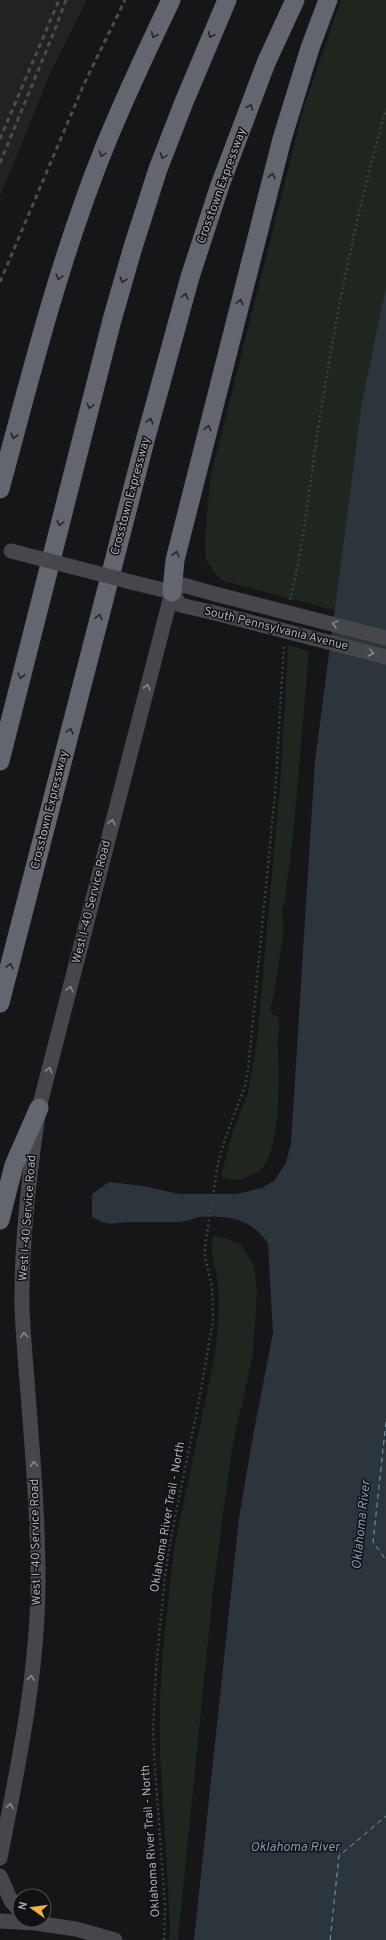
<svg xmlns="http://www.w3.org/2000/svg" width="386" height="1940" font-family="Overpass,sans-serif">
	<rect width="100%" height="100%" fill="#161618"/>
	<!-- built -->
	<polygon fill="#222225" points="0,0 87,0 51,72 0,196"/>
	<!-- green -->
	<g fill="#1e261f">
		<polygon points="341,0 386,0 386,624 220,580 206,560 205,541 210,479 304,106"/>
		<path d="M288 645 309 651 294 826 285 900 281 912 284 928 274 994 270 1009 272 1014 278 1017C281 1028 277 1037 278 1047 279 1074 282 1155 258 1172 254 1174 248 1176 244 1178 237 1181 227 1181 221 1176L233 1131 248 1092 257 1041 281 773Z"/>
		<polygon points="214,1235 228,1239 241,1245 254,1265 257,1292 253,1354 232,1448 213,1591 178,1940 169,1940 170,1925 160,1752 160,1696 163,1650 174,1548 215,1355 218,1325 219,1303 217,1276 211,1247"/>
	</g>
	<!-- water -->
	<path fill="#2c353c" d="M386 287V1940H194L239 1518 253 1436 273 1333 268 1243C250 1219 230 1215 200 1217 193 1218 186 1222 179 1222 163 1222 147 1222 130 1222 110 1223 111 1227 92 1217V1194L109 1182 143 1186 179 1194H236L262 1188 274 1181 286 1163 291 1143 315 761 362 402Z"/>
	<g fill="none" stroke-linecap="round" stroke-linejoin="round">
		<!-- ferry -->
		<g stroke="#7f9bb3" stroke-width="1" stroke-dasharray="5 4" stroke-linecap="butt">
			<polyline points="386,1422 373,1542 386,1560"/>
			<polyline points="330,1940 339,1856 386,1816"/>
		</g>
		<!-- path -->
		<g stroke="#3d3f44" stroke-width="2.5" stroke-dasharray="2 3" stroke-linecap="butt">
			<path d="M290 600C305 540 310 478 320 417 336 314 357 210 386 109"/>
			<polyline points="164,1940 165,1907 155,1769 153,1731 156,1668 165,1576 172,1532 199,1401 213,1320 212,1287 205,1257 205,1246 218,1163 226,1136 245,1086 248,1071 275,794 284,644"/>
		</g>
		<!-- secondary -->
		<g stroke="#45474d" stroke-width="15">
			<polyline points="135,583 172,592 180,605 211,612"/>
			<polyline points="172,592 183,585 215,594"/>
			<path d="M0 1858C18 1766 38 1674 38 1580 38 1513 32 1447 27 1380 25 1356 23 1332 22 1308 21 1241 29 1174 39 1108L172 592"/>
			<polyline points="0,1876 11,1901 20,1911"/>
			<polyline points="0,1921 35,1923 76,1929 115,1940"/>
		</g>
		<!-- motorway -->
		<g stroke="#63666e" stroke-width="19">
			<path d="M0 489C31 374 60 257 105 146 125 97 148 48 171 0"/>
			<polyline points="172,592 175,560 282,139 310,48 328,0"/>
			<polyline points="0,761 112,320 133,247 158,169 184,102 227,0"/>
			<polyline points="0,1003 145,441 190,277 220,185 266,63 295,0"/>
			<polyline points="0,1220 14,1165 39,1108"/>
		</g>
		<!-- rail -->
		<g stroke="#4a4c52" stroke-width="3" stroke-dasharray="5 4" stroke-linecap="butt">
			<polyline points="0,139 59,0"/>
			<polyline points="0,163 54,32 66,0"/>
			<polyline points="0,282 84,84 125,0"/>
		</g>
		<!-- secondary-bridge -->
		<g stroke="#45474d" stroke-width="15">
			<polyline points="11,551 135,583"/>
			<polyline points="215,594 386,638"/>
			<polyline points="211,612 386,657"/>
		</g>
	</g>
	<!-- one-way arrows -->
	<defs><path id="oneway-chevron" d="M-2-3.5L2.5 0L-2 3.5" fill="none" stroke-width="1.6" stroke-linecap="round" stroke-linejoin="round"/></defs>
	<g stroke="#26262a">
		<use href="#oneway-chevron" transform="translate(154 35) rotate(115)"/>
		<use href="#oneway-chevron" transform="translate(211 35) rotate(114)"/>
		<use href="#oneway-chevron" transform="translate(250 107) rotate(-69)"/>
		<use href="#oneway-chevron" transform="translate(102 154) rotate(110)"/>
		<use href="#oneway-chevron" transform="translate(163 156) rotate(111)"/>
		<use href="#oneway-chevron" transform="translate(272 176) rotate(-76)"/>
		<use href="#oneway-chevron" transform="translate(59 277) rotate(108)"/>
		<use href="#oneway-chevron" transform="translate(123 280) rotate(106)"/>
		<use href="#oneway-chevron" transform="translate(185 296) rotate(-75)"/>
		<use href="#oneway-chevron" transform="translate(240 302) rotate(-76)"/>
		<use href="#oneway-chevron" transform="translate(90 406) rotate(104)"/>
		<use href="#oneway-chevron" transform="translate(150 421) rotate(-75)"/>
		<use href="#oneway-chevron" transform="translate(208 428) rotate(-76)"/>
		<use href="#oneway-chevron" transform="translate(14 436) rotate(105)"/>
		<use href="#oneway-chevron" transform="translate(60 523) rotate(104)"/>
		<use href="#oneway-chevron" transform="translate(176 554) rotate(-76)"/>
		<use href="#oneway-chevron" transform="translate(99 617) rotate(-76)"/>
		<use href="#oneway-chevron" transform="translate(21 676) rotate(104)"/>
		<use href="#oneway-chevron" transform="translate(70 731) rotate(-76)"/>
		<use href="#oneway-chevron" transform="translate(10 966) rotate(-76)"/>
	</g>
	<g stroke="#858993">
		<use href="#oneway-chevron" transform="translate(335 624) rotate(-165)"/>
		<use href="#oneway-chevron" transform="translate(371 653) rotate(14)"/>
		<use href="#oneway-chevron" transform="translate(147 687) rotate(-75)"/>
		<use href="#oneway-chevron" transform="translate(112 822) rotate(-76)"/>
		<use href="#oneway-chevron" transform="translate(70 989) rotate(-76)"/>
		<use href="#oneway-chevron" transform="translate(49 1070) rotate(-75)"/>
		<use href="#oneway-chevron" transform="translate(24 1335) rotate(-94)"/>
		<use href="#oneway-chevron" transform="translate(34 1464) rotate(-95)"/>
		<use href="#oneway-chevron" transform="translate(31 1678) rotate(-84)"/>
		<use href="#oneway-chevron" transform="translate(10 1806) rotate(-79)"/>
	</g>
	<g text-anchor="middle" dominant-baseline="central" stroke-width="3" stroke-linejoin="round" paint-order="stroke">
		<!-- street labels -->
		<g font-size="12" fill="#a8adb8" stroke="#111113">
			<text transform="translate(222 186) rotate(-70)">Crosstown Expressway</text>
			<text transform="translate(131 496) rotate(-75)">Crosstown Expressway</text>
			<text transform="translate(276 629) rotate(14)">South Pennsylvania Avenue</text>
			<text transform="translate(50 810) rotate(-76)">Crosstown Expressway</text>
			<text transform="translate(92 902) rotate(-76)">West I-40 Service Road</text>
			<text transform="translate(28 1218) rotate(-86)">West I-40 Service Road</text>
			<text transform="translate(168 1517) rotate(-80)">Oklahoma River Trail - North</text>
			<text transform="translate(36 1542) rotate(-91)">West I-40 Service Road</text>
			<text transform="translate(151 1841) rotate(-94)">Oklahoma River Trail - North</text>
		</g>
		<!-- water labels -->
		<g font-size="13" font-style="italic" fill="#7f9bb3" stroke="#111113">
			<text transform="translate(362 1525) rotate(-84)">Oklahoma River</text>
			<text x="295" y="1848">Oklahoma River</text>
		</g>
	</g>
	<!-- north arrow -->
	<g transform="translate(32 1908) rotate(284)"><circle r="19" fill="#111113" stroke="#4d4f55"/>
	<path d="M0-3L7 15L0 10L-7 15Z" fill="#f2b134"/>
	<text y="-6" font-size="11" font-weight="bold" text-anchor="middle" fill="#a8adb8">N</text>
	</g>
</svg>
